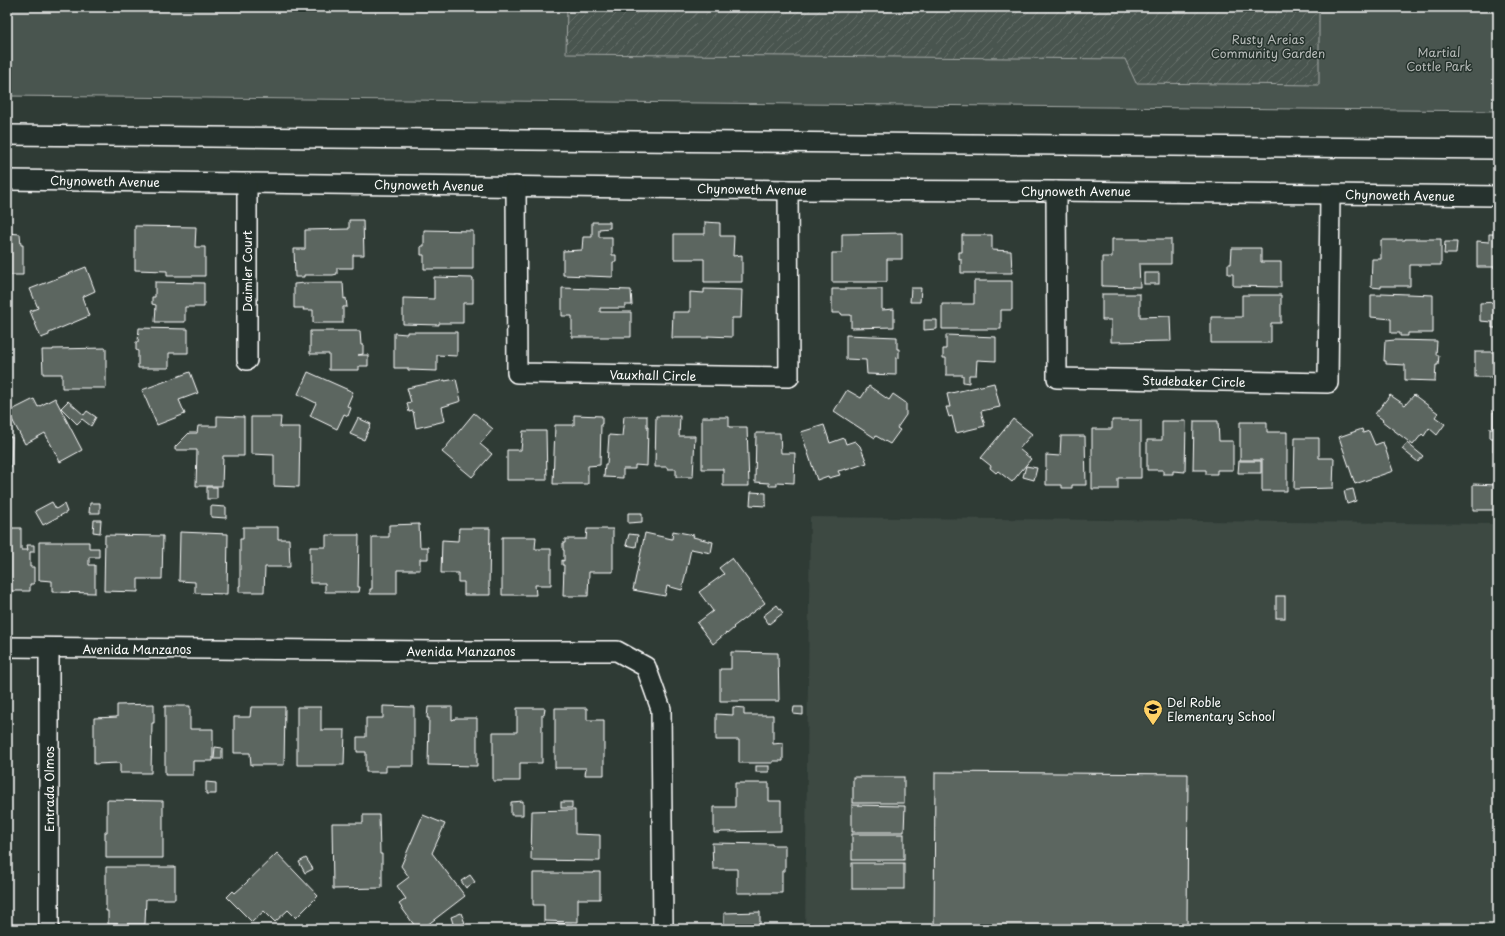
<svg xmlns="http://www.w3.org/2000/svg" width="1505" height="936" font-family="'Playpen Sans',sans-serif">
	<defs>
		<pattern id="garden-furrows" width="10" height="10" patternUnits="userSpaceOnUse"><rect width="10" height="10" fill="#4a544f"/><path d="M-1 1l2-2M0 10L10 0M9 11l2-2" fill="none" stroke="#656e69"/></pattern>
	</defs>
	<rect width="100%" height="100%" fill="#2f3b35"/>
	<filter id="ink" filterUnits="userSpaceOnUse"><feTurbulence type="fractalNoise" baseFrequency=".025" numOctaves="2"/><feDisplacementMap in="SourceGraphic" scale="8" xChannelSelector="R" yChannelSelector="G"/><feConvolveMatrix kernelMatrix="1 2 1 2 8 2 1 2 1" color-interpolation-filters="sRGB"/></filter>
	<g filter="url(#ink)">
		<!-- built -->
		<polygon fill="#3c4842" points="810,517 1498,524 1498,929 805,929"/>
		<!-- park -->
		<polygon fill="#4a544f" stroke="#a4aaa7" points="7,7 1498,7 1498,111 7,96"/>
		<!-- garden -->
		<polygon fill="url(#garden-furrows)" stroke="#a4aaa7" points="567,7 1319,7 1319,85 1136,83 1125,59 566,54"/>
		<!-- building -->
		<g fill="#5b6661" stroke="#fff">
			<polygon points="349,220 363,220 364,255 353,255 353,268 337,268 337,274 333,275 304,275 304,277 295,277 294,249 305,249 305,230 349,229"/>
			<polygon points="592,222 610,222 610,228 599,229 599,237 612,237 612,255 616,255 616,262 613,262 613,277 563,275 563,251 582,250 583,237 592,237"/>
			<polygon points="705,222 720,223 720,236 734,236 733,256 742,255 742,282 704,282 704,259 674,259 674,234 705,234"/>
			<polygon points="135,226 196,227 195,247 205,247 205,276 167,276 167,271 135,270"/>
			<polygon points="424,230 473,231 473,269 424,269 424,255 421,255 421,246 424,246"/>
			<polygon points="7,233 20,234 21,245 23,245 23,275 9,275 7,294"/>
			<polygon points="902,233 902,259 887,259 887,282 832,282 832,253 842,253 842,234"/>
			<polygon points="1489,234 1498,234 1498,267 1477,267 1477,241 1489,242"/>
			<polygon points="962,235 992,235 992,250 1011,251 1012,273 961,273 961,259 959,259 959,252 962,252"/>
			<polygon points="1112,239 1171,239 1171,264 1139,264 1140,287 1102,286 1102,257 1112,257"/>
			<polygon points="1405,239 1441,239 1441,265 1410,265 1410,286 1381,286 1381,288 1371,287 1372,259 1381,259 1381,240 1405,240"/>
			<polygon points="1445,242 1457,242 1456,254 1444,254"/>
			<polygon points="1232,248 1261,248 1261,262 1281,262 1281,287 1233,286 1233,274 1228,274 1228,264 1231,264"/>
			<polygon points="86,267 95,291 82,297 89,316 49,333 49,335 41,338 30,311 38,308 30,289"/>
			<rect x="1144" y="273" width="15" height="11"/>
			<polygon points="434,277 473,278 473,303 463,303 463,323 439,323 439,325 403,324 403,298 434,299"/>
			<polygon points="974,281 1012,281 1012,310 1001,310 1001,329 942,329 942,304 974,304"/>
			<polygon points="155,282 204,283 204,307 185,307 185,322 155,322 156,305 152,304 152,297 155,297"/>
			<polygon points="305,283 343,283 344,299 346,298 347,307 343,307 343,323 313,323 313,310 303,310 304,308 294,308 294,284"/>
			<polygon points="562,288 631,290 632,305 625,305 625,308 600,308 600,312 631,312 631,337 572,337 572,316 562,316"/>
			<polygon points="911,288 921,288 920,302 910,302"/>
			<polygon points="704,289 742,290 741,318 732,318 732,337 708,336 708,338 672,338 673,312 690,312 690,292 704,293"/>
			<polygon points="832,289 882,289 882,310 894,309 894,327 851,328 851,315 842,315 841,313 832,313"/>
			<polygon points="1382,293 1433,295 1433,333 1408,333 1408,336 1400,336 1400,333 1391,333 1391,319 1371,317 1371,295 1382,295"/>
			<polygon points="1102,294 1140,294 1140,317 1170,316 1171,341 1111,342 1111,320 1102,320"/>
			<polygon points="1242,295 1281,295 1281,323 1271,323 1271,343 1211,343 1211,317 1242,317"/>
			<polygon points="1496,302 1498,302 1498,342 1496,342 1496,328 1492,328 1492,322 1480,321 1480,303"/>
			<polygon points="924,320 937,320 937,329 924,330"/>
			<polygon points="139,328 188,329 188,353 169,353 169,368 138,368 138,351 136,350 136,342 138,342"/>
			<polygon points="310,331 360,331 361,345 363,345 363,354 358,355 368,355 368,366 359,366 359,370 329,370 329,354 310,354"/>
			<polygon points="407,332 457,332 457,356 437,355 437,371 408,370 408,368 394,368 394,333 407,334"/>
			<polygon points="846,335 897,337 897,349 899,349 899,358 896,358 896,375 867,374 866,360 846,359"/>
			<polygon points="946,335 996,337 996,361 977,360 976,375 969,375 969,383 963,382 963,375 946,375 946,358 943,358 943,349 946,349"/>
			<polygon points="1395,340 1437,341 1436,355 1439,355 1438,365 1436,365 1435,381 1405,380 1405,365 1386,364 1386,361 1384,361 1385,341"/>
			<polygon points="106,348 106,388 62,388 62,374 43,374 42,350 53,350 53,349"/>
			<rect x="1475" y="352" width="23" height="25"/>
			<polygon points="190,372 198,393 179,400 185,414 157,425 142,390"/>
			<polygon points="308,372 353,392 347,406 351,408 348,416 344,414 337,429 310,416 316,403 298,394"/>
			<polygon points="456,379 461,401 442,407 445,421 416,428 413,411 409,412 407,403 411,402 407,388 445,380 445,381"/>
			<polygon points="994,383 1000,407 981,411 985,426 956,433 952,416 949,417 946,407 950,407 947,394"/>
			<polygon points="869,386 889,400 893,394 906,403 906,415 897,428 900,430 890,444 876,436 875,438 834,411 847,390 861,398"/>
			<polygon points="1390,395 1405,405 1414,395 1438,413 1435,417 1445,424 1437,435 1429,428 1424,436 1422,434 1413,445 1382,421 1383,420 1375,414"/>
			<polygon points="55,398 82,450 60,462 45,433 25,444 8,412 34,399 38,407"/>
			<polygon points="68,401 84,415 87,411 96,417 91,426 82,419 77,424 61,408"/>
			<polygon points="1493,412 1498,412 1498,451 1493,451 1493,438 1490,438 1490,428 1493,428"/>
			<polygon points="474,413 493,429 480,444 492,454 472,477 442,452"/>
			<polygon points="574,415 602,416 602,424 601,424 600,465 588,466 588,484 553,484 555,425 574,425"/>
			<polygon points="217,416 244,417 244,456 223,456 222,486 196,486 197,450 175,450 175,447 189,433 197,433 198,426 217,426"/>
			<polygon points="624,416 647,416 647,427 648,427 647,466 635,465 635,469 623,469 623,478 604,477 605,464 607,464 609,435 622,436"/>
			<polygon points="656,416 680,416 679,436 695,436 693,477 676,477 676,469 667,469 667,467 655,467"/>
			<polygon points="251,417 281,417 280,427 300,427 299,487 274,486 274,455 251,454"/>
			<polygon points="702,417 729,417 729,427 747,427 749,486 723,486 723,469 702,469"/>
			<polygon points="358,418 371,424 364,440 350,434"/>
			<polygon points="1013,419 1032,434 1019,449 1031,459 1012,482 998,471 996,473 990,468 991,466 981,458"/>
			<polygon points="1112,420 1141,420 1141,478 1118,478 1118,489 1092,489 1092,429 1112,429"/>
			<polygon points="1162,421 1186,421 1185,472 1173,471 1173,474 1163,474 1163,470 1147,470 1147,440 1162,440"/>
			<polygon points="1194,421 1218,421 1219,441 1233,441 1233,470 1217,470 1217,474 1206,474 1206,470 1193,470"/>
			<polygon points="1240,422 1267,422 1267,432 1287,432 1287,491 1262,491 1262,460 1240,460"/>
			<polygon points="824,425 830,443 844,438 846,444 855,441 860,446 867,463 846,470 846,469 838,471 840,475 829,478 828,476 817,480 801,432"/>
			<polygon points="1362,429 1363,433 1369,431 1375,445 1383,442 1393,471 1355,484 1339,437"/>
			<polygon points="523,431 546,431 547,480 507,480 507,450 521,450"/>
			<polygon points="756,433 780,433 781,453 795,453 794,483 777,482 777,486 769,486 769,483 755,482"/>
			<polygon points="1061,436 1085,436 1086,485 1072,485 1072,488 1062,488 1062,485 1046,485 1046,455 1060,456"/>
			<polygon points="7,437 12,437 11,467 7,467"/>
			<polygon points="1295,438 1319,438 1319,458 1334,458 1333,488 1294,489"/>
			<polygon points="1407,443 1423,456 1418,462 1402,449"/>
			<polygon points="1239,461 1261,461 1261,473 1238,473"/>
			<polygon points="1026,466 1037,468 1034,480 1023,477"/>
			<polygon points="1473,484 1498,485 1498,510 1473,510"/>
			<rect x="207" y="487" width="10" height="12"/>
			<polygon points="1353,489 1356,501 1347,504 1344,491"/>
			<polygon points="751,492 766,493 766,506 750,505"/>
			<polygon points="52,502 56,509 64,504 67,512 43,525 35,511"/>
			<polygon points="90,503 100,503 100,513 89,513"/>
			<polygon points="211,506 226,507 226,518 211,517"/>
			<polygon points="628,513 642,513 642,522 628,523"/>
			<polygon points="94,520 101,520 100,533 93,532"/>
			<polygon points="419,524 420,547 428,547 428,559 420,559 420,570 397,570 397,594 370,594 370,589 372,589 372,537 389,537 389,525"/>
			<polygon points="243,527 278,527 278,539 289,539 290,567 265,567 264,592 239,592 239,586 240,586 240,539 243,539"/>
			<polygon points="7,528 21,528 21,550 28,550 27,545 34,545 34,552 30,552 30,567 34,567 34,584 30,584 30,591 7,591"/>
			<polygon points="459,528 490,528 489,588 490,588 490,595 464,595 464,582 458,582 458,573 441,573 442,540 458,541"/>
			<polygon points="587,529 613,529 613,572 589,572 588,596 563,596 564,565 562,565 562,560 564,561 564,550 563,550 563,543 565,543 565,539 586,539"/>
			<polygon points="673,531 694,535 693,537 713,542 711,553 691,549 682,590 667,586 665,596 633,590 645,533 672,539"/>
			<polygon points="180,532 228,534 227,594 195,593 195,582 179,581"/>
			<polygon points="629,534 638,535 636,547 626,545"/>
			<polygon points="105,535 163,536 162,579 138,579 138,592 104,591"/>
			<polygon points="326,535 359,535 358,587 360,587 359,592 325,592 325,583 310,583 310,547 326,547"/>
			<polygon points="502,537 536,537 535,549 551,549 551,585 535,585 536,595 502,595"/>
			<polygon points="39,542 89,542 89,548 99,548 99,557 89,557 89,565 95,565 95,593 52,592 52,581 39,580"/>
			<polygon points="732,558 765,603 733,627 734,628 727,634 726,633 713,644 697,623 713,611 699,592 724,574 719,568"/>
			<rect x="1276" y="596" width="9" height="22"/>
			<polygon points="777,605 783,613 769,624 763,616"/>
			<polygon points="731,652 778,653 779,701 720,701 720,669 731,669"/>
			<polygon points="154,704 154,723 152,723 151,773 120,773 120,763 94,764 94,718 117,717 117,705"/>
			<polygon points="165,706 190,706 190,729 213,729 213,761 193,761 193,775 165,775"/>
			<polygon points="383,706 414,707 414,766 386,766 386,772 366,772 366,752 357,752 357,737 366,737 366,718 383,718"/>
			<polygon points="251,707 285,707 284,765 251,765 250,753 234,753 234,717 250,717"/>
			<polygon points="297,707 321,707 321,730 345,730 344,765 297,765"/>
			<polygon points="428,707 452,707 452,720 455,719 455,718 477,718 477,766 428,765 429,718 427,718"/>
			<polygon points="733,707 744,708 744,715 773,715 773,744 783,743 783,761 773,761 773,763 739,763 739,740 716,740 716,714 733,715"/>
			<polygon points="794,707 803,707 803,715 793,714"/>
			<polygon points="517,708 545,708 544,715 542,715 542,763 520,763 520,781 493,781 493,732 517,732"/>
			<polygon points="555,708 587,708 587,720 604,720 604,775 585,775 586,768 555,768"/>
			<polygon points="215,747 222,748 222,759 214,759"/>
			<rect x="756" y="766" width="13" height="6"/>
			<polygon points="935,772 1188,774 1187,929 934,929"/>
			<rect x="853" y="777" width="51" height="26"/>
			<polygon points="206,782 216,783 216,794 206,794"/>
			<polygon points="735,783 769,783 769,801 781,801 781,831 721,832 720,833 714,833 714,807 735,807"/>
			<polygon points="107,800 163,801 163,858 106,858 106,840 105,840 105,832 107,832"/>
			<polygon points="523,801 523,815 511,815 511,802"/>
			<rect x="561" y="802" width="11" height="6"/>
			<polygon points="852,805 905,806 904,832 852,832"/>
			<polygon points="567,810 575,810 575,834 600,835 600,861 531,860 532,811"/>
			<polygon points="363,815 379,815 380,854 382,854 382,888 333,889 332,823 363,823"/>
			<polygon points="423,815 445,824 432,853 465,896 422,929 417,929 399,904 406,899 397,886 409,877 401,866"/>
			<rect x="852" y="834" width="52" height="26"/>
			<polygon points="712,843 772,844 772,845 785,845 785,871 782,871 782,893 737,893 737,869 713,869"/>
			<polygon points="277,853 318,896 296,918 288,910 275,922 264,911 252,922 227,897 233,891 235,893 244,885"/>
			<polygon points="306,858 313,869 305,873 299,862"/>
			<rect x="852" y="863" width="52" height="26"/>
			<polygon points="106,867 175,867 175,899 146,899 145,924 108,924 108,911 106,911"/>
			<polygon points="594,872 600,872 600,899 578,899 578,922 544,921 544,905 533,905 533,873 594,873"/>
			<polygon points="470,875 475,882 466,888 461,881"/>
			<polygon points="760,912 760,928 771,929 714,929 724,928 724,913"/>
			<polygon points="461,913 465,923 454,927 451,917"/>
			<polygon points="557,923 572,924 572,929 557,929"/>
		</g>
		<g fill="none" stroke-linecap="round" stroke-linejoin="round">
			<defs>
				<g id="street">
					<polyline points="7,135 1498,149"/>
					<polyline points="7,180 788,190 1056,191 1498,196"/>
					<polyline points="247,183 247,360"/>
					<polyline points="516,186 517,373 789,377 788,190"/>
					<polyline points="1056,191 1057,378 1328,383 1330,194"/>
					<polyline points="7,647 434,651 617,651 646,667 661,709 663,929"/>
					<polyline points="49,648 49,929"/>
				</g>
			</defs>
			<!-- street casing -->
			<use href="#street" stroke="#fff" stroke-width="22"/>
			<!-- street -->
			<use href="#street" stroke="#26332d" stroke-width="19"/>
		</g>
	</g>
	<!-- icons -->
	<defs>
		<symbol id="school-pin" viewBox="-11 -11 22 30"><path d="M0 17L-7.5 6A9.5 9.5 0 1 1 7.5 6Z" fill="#ffd166" stroke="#26332d"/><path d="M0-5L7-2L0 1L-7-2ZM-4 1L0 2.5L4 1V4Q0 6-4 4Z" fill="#111"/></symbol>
	</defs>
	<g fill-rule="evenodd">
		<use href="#school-pin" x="1142" y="698" width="22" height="30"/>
	</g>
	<g text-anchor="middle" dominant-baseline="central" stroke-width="3" stroke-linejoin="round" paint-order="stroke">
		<!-- park labels -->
		<g font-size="12" fill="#b7bbb9" stroke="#26332d">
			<text x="1268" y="39">Rusty Areias<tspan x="1268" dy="14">Community Garden</tspan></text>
			<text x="1439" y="52">Martial<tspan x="1439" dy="14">Cottle Park</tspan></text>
		</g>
		<!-- street labels -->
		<g font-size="12" fill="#fff" stroke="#26332d">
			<text transform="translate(105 181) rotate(1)">Chynoweth Avenue</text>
			<text transform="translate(429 185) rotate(1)">Chynoweth Avenue</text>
			<text transform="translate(752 189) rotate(1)">Chynoweth Avenue</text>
			<text x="1076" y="191">Chynoweth Avenue</text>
			<text transform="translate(1400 195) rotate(1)">Chynoweth Avenue</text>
			<text transform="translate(247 271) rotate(-90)">Daimler Court</text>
			<text transform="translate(653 375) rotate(1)">Vauxhall Circle</text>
			<text transform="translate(1194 381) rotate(1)">Studebaker Circle</text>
			<text x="137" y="649">Avenida Manzanos</text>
			<text x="461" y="651">Avenida Manzanos</text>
			<text transform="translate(49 789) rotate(-90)">Entrada Olmos</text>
		</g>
		<!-- poi labels -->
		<g font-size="12" fill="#fff" stroke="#26332d" text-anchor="start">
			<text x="1167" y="702">Del Roble<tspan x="1167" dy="14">Elementary School</tspan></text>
		</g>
	</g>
	<!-- margin -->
	<rect width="1505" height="936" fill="none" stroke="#26332d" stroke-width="24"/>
	<rect x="12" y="12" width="1481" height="912" fill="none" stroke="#fff" stroke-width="1.5" filter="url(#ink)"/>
</svg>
